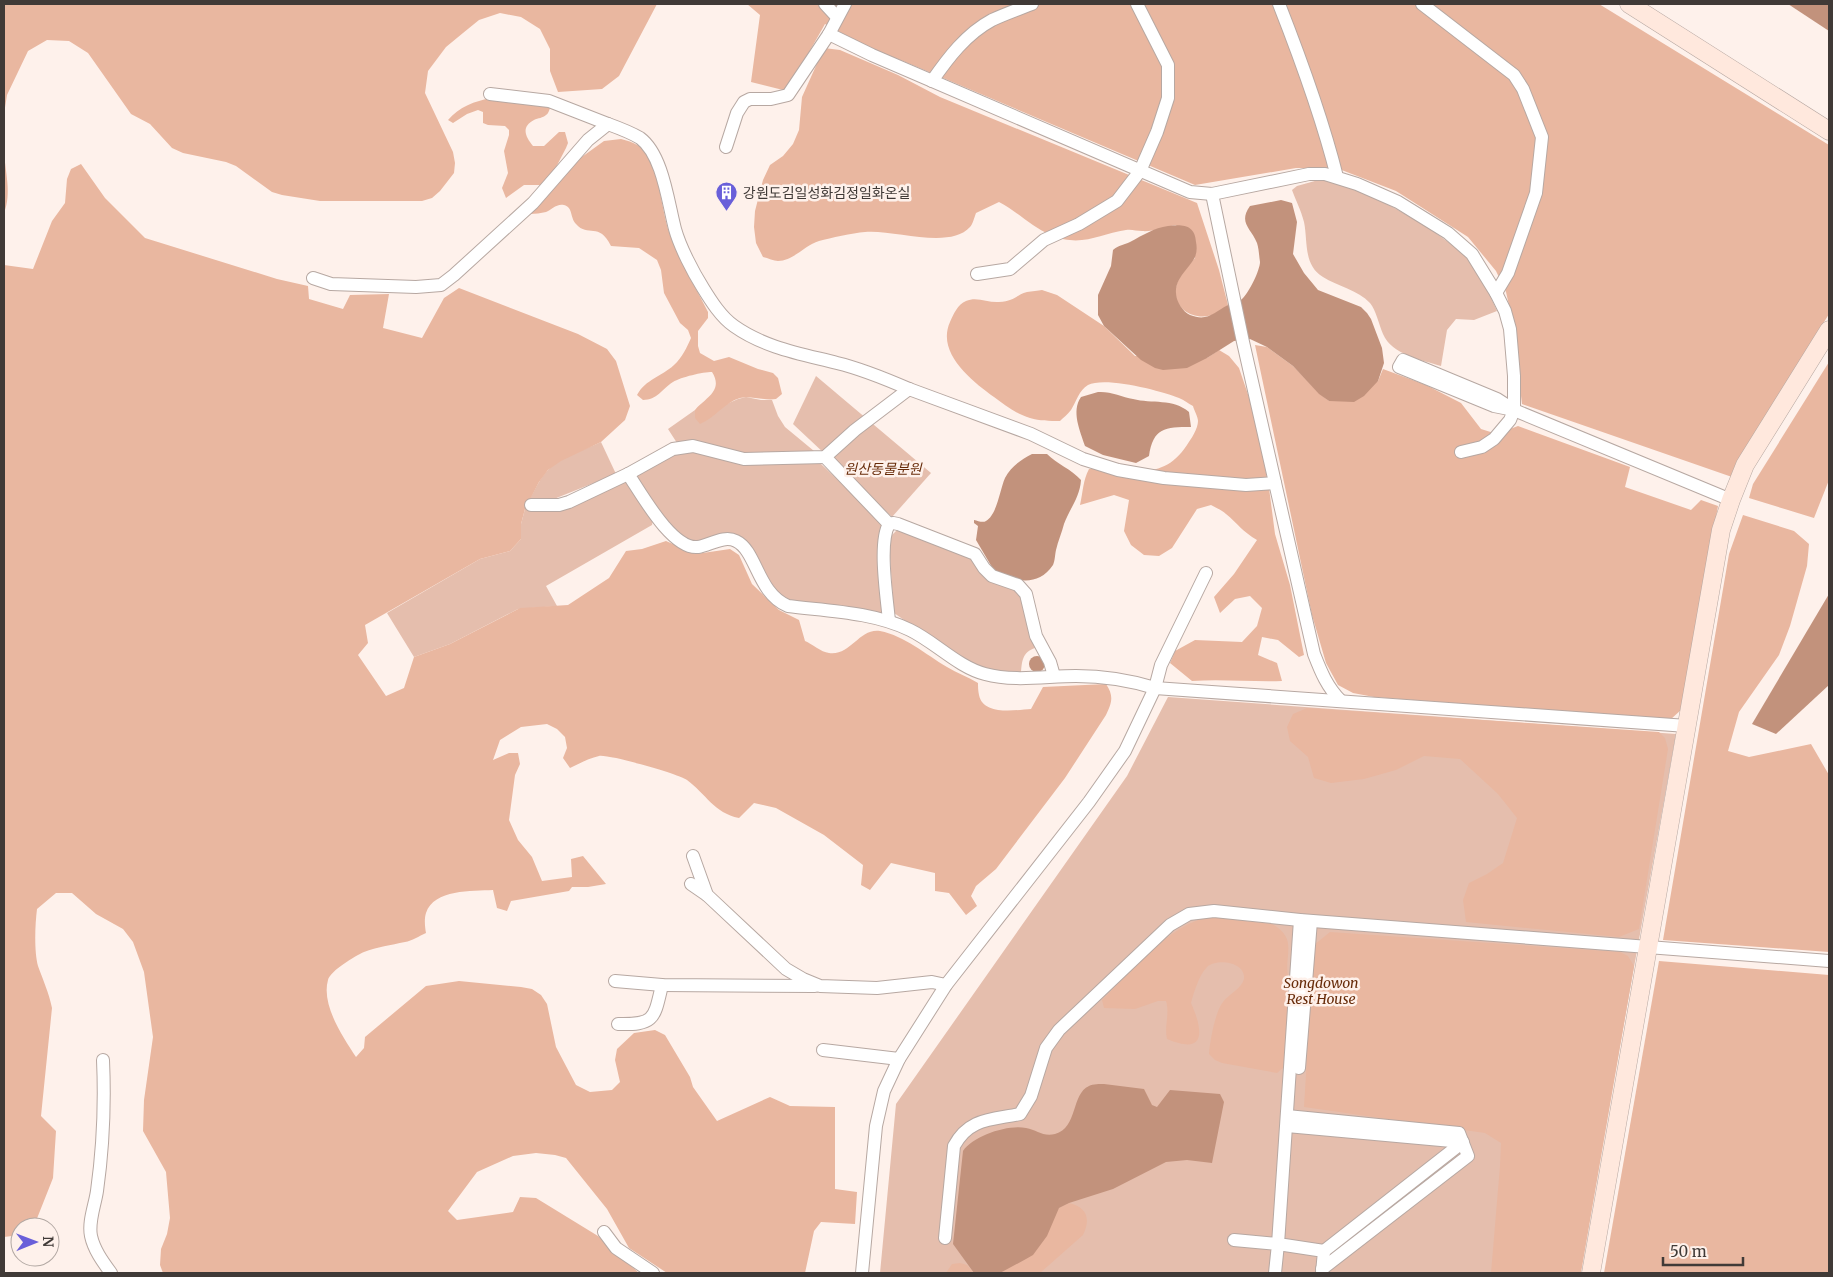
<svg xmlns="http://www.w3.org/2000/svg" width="1833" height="1277" font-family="Merriweather,'Noto Sans KR',serif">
	<rect width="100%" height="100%" fill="#fef1eb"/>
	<!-- green -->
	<g fill="#e5bead">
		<path d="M1322 179C1333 182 1344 184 1355 189 1387 202 1442 233 1467 258 1481 272 1489 293 1497 311L1474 320 1456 319 1447 330 1441 366C1422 360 1392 355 1383 334 1379 325 1376 310 1370 303 1358 290 1337 286 1323 277 1303 265 1308 241 1304 222 1301 210 1296 201 1292 190L1297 186Z"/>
		<polygon points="816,376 931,473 892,517 793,424"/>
		<path d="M746 397 761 400H772L778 416 785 427 814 451C768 459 723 450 677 443L668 429 695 410V418L738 399Z"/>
		<path d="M601 442 616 474 549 501 529 500C535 490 540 478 548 470 562 456 584 450 601 442Z"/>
		<path d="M678 451 821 464 883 523V614L793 603 779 596 744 543C728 543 709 546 693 543 671 538 649 498 637 480V475Z"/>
		<polygon points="622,480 627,481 653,520 652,525 546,586 557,606 518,609 450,644 414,657 387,613 480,559 510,551 521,539 521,524 525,509 563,510"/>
		<path d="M905 530 974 557 1020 593 1038 647C1023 651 1022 659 1021 673L983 670 917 629 894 613 889 544 891 536 896 531Z"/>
		<polygon points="1168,697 1676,734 1579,1273 880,1273 896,1104 1127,776"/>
	</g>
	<!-- forest -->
	<g fill="#e9b7a0">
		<polygon points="4,4 657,4 619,76 602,89 558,92 550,71 550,49 540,29 521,17 500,13 479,20 463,33 446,47 428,71 425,93 453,152 455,163 454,173 440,191 432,198 422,201 320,201 282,195 272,192 236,166 226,162 183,153 172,148 150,124 131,114 88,53 69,41 47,40 28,51 7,95 4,114"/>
		<polygon points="747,4 1599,4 1829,145 1829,314 1747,447 1732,477 1522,404 1511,314 1506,292 1496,271 1468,237 1396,191 1339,169 1318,168 1296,168 1195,185 903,61 869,48 825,24 787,91 751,82 760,15"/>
		<path d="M824 48 840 50 898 75 940 97 1197 203 1219 270 1228 305C1224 308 1220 312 1215 314 1196 322 1172 310 1176 287 1178 276 1188 266 1195 258L1176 225C1165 227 1152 232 1142 231 1137 231 1131 229 1126 230 1099 234 1081 248 1051 235 1032 227 1018 212 999 202L976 213C974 218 973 224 970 227 950 250 892 229 865 232 852 233 831 238 819 241 805 245 793 261 778 261 774 261 768 258 763 257L756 243 754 227 755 211 763 180 770 165 783 156 793 144 799 130 802 97Z"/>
		<path d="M491 98 518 100 550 108C549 111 548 114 546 115 543 118 538 118 534 120 521 127 525 136 533 146H544L559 132H565L568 143 566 148 553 173 545 182 540 185H524L506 198 502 188 508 173 504 151 509 135V130L505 126 488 125 483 123V112L478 110 467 114 453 123 448 120C459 107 475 101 491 98Z"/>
		<path d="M621 139C633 142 644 146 649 158 660 179 661 205 668 229 678 259 694 284 708 312V318L698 331V346L700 353 714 361 729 357 758 369 773 373 778 378 782 394 776 399C764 401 750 395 740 398 725 402 715 418 700 424L695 418V410C705 398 724 391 712 372 703 372 681 377 673 382 662 389 657 400 643 400L637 395C646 379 661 377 674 365 682 358 687 347 691 338L688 330 680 323 664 293 661 270 657 260 639 248 611 246C599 221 588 238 576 224 570 218 573 207 564 205 557 203 551 210 546 212 541 213 535 214 530 214L579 159 604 141Z"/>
		<path d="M4 151C5 172 12 193 4 213Z"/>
		<path d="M81 164 105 198 145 238 277 279 308 286 309 299 343 309 350 295 389 294 383 328 422 338 444 298 459 288 578 334 607 349 616 361 630 406 625 420 601 442 561 461 548 470 539 482 525 509 521 524V539L510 551 480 559 365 625 368 643 358 655 386 696 404 688 414 657 450 644 520 608 568 605 609 578 626 551 642 549 666 541 696 554 730 549 739 555 752 584 779 610 799 620 805 641C812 644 821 652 829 653 851 656 859 628 880 631 905 636 925 654 947 667 957 673 968 677 978 683 978 686 978 691 979 695 983 716 1016 710 1031 709L1043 687 1106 684C1114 696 1112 702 1106 715L1065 778 996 869 976 886 971 896 977 906 966 915 949 893 935 891V873L891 863 870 890 861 885 863 865 824 835 776 808 754 803 739 818C714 813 706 794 687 780 679 774 608 754 599 756 589 758 579 764 570 768L563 758 567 748 565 737 557 729 547 724 521 727 500 740 493 760 509 753H518L520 764 515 775 509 820 518 840 532 857 542 881 572 877 571 859 583 856 606 884 588 887H572L569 891 511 901 507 911 497 908 493 890C472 891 434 889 426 913 424 919 425 927 426 933 419 936 412 941 405 942 391 945 377 947 364 952 355 956 330 971 328 980 321 1005 343 1037 356 1057L364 1048 365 1037 426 986 459 981 521 987 532 989 541 995 547 1004 556 1047 576 1085 590 1092 612 1090 620 1082 615 1060 617 1049 634 1033 655 1030 665 1035 690 1077 693 1087 717 1121 770 1097 790 1106 835 1107V1189L857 1192 855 1224 821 1222 814 1231 805 1273H667L629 1248 607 1209 566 1158 555 1155 536 1153 513 1156 477 1172 448 1211 457 1220 513 1212 520 1197 536 1198 598 1236 639 1273H163L160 1265 161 1249 167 1234 170 1218 166 1172 143 1131 144 1100 153 1037 144 972 133 942 123 929 96 914 72 893H56L37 909C35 925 34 951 38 966 43 980 49 993 52 1008L41 1116 56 1131 53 1178 36 1221 32 1227H20V1235L4 1237V265L33 269 52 221 65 203 67 179 71 169Z"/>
		<path d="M1042 290 1057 295 1104 326 1135 356 1207 358 1219 350 1229 356 1239 368 1254 412 1269 488 1275 534 1290 585 1304 655 1299 657 1278 640 1262 637 1258 655 1277 663 1282 681C1252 682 1222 679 1192 681L1170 663 1175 651 1195 640 1242 642 1257 626 1262 608 1250 596 1235 599 1220 613 1214 597 1234 574 1257 540C1243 532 1237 523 1226 514 1222 510 1216 508 1211 505L1197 509 1172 548 1159 556 1144 555 1131 545 1124 531 1129 500 1114 495 1080 505C1083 492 1083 480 1089 469 1127 466 1161 485 1187 445 1191 439 1198 429 1198 421 1198 417 1194 410 1193 406 1189 404 1184 400 1179 398 1162 391 1105 376 1088 385 1079 390 1076 402 1071 410 1068 414 1063 418 1060 421 1049 421 1040 421 1030 418 1016 414 1005 405 994 397 972 381 936 353 950 322 953 315 958 304 966 301 977 296 988 303 999 302 1015 301 1016 295 1027 292 1032 291 1038 291 1042 290Z"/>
		<polygon points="1255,345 1267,347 1293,366 1319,393 1329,401 1378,381 1383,369 1426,385 1461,403 1481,429 1497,434 1518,426 1630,467 1625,487 1691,510 1701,500 1718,506 1682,709 1670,720 1374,697 1353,693 1338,685 1326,663 1312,615"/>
		<polygon points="1829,362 1829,480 1814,518 1749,498 1753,484"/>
		<polygon points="1743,515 1794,531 1809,544 1807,566 1790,626 1779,655 1739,712 1728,751 1749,757 1811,744 1829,775 1829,952 1663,940 1729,554"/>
		<polygon points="1307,708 1659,732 1665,738 1668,749 1639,929 1619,937 1466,922 1463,900 1469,883 1487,874 1503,863 1517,818 1498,794 1460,759 1424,756 1396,770 1364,779 1331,783 1314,778 1308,757 1290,741 1287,727 1293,714"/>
		<path d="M1210 917 1272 924C1300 939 1282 958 1289 979L1285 1060 1283 1068 1277 1073 1222 1063 1215 1060 1209 1054C1210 1041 1215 1012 1223 1002 1228 995 1242 988 1244 979 1246 962 1217 958 1207 967 1199 975 1194 992 1191 1003 1203 1030 1207 1056 1167 1039 1164 1026 1170 1014 1166 1001H1158L1135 1009 1104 1008 1102 1000C1130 973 1170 923 1210 917Z"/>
		<polygon points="1330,932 1620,952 1628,956 1634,966 1581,1273 1491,1273 1500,1166 1501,1143 1485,1133 1304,1107 1314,945"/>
		<polygon points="1659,961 1829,975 1829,1273 1604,1273"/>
		<path d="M1069 1203C1087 1207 1091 1219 1083 1235L1040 1273H1000L1005 1270 1055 1215 1059 1208Z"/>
		<polygon points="960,1263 967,1265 974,1273 946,1273 952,1264"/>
	</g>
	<!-- water -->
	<g fill="#c2927c">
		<polygon points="1788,4 1829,4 1829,31"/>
		<path d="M1281 200 1292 203 1297 222 1293 254 1304 273 1318 290 1361 307 1367 313 1371 319 1382 348 1384 363 1378 381 1364 396 1354 402 1329 401 1319 394 1293 366 1267 347 1250 339 1234 341 1207 358 1187 368 1163 370 1155 368 1141 360 1104 326 1098 315V295L1111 266 1113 250C1119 245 1124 245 1130 242 1143 235 1154 228 1168 226 1183 224 1195 225 1196 242 1197 247 1197 252 1195 257 1189 269 1175 278 1176 293 1176 301 1183 312 1190 315 1208 322 1214 312 1228 305 1232 303 1239 302 1242 299 1249 293 1260 270 1260 262 1259 256 1259 249 1257 243 1251 228 1238 223 1250 206Z"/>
		<path d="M1098 392C1110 391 1122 397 1133 399 1152 404 1173 398 1189 412L1191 427C1165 427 1153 428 1149 456L1136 463 1103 455 1085 446C1080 431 1071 411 1081 397Z"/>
		<path d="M1032 454H1047C1057 464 1071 469 1081 480 1080 497 1070 508 1064 524 1062 532 1058 541 1056 550 1055 554 1055 561 1053 565 1038 587 1018 581 996 574L976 540 978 526 974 523V520C978 521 983 523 986 521 997 515 1000 489 1005 478 1011 466 1021 460 1032 454Z"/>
		<polygon points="1829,594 1829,685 1776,734 1752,724"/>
		<circle cx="1037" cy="664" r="8"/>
		<path d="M1104 1084 1144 1089 1152 1105 1157 1107 1170 1090 1220 1094 1224 1102 1212 1163 1187 1160 1166 1162 1113 1189 1069 1203 1059 1208 1047 1236 1033 1255 1026 1259 1000 1273H974L953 1244 963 1151C973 1136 1008 1124 1026 1128 1037 1130 1043 1137 1055 1134 1078 1128 1071 1094 1089 1086 1093 1084 1100 1084 1104 1084Z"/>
	</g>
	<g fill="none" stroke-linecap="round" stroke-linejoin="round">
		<defs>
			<g id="street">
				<polyline points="825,4 837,17"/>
				<path d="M1279 4C1301 60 1322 117 1337 177"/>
				<polyline points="1422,4 1514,75 1523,89 1542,137 1536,193 1508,273 1496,293"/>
				<polyline points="829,34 872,55 1190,192 1212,194 1309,174 1325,174 1357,184 1398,202 1448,233 1472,254 1496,293 1505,311 1510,329 1514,376 1514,410 1510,420 1494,439 1482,447 1461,452"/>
				<path d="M932 81C948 58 966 34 992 20 1005 14 1019 9 1032 4"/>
				<polyline points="490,94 549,101 608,124"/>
				<polyline points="726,147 737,113 744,102 750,99 771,99 788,95 829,34 845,4"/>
				<path d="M1212 194 1243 342 1314 654C1321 672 1327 687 1341 701"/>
				<polyline points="977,274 1010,269 1044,240 1079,224 1117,201 1140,171 1157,132 1168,98 1168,65 1137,4"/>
				<path d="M313 278 331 284 416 287 441 285 454 275 533 203 588 140 608 124C619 128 630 132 640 138 663 155 668 203 675 229 680 247 693 272 703 288 711 301 721 317 734 326 765 348 802 354 837 363 862 369 886 379 909 389L1031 434 1083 459 1118 470 1164 478 1246 485 1275 483"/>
				<path d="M909 389 855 430 825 457 744 459 693 446 673 449 628 474C641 493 672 550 698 547 710 545 724 535 736 541 757 551 757 593 788 606 828 611 873 612 910 630 935 642 958 667 985 674 1014 682 1047 676 1076 676 1103 676 1129 680 1155 688L1687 726"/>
				<polyline points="1514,410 1494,406 1399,367 1403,360 1497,399 1514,410 1731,500"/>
				<path d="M825 457 889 524C878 543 887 598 889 621"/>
				<polyline points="531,505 559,505 569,502 628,474"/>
				<polyline points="889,524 893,523 898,524 975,554 984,568 992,576 1018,585 1026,594 1036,636 1050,662 1054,676"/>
				<polyline points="693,856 707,895 786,969 803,979 820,986 877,988 932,982 946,985"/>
				<polyline points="691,884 707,895"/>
				<polyline points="1300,920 1278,1244 1324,1251 1322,1273"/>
				<polyline points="615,981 662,985 815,986"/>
				<path d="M618 1024C655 1025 654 1019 662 985"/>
				<polyline points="823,1050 899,1059"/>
				<path d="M103 1060C105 1104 103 1148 97 1191 95 1205 88 1222 91 1236 94 1250 103 1262 111 1273"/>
				<polyline points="1299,1068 1311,921"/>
				<polyline points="1287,1116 1459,1133 1468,1156 1322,1269"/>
				<polyline points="1287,1126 1463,1142 1324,1251"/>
				<polyline points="604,1232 616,1248 653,1273"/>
				<path d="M945 1238 954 1146C969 1118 991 1120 1020 1114L1031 1096 1046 1048 1059 1030 1170 925 1189 914 1214 911 1300 920 1829 961"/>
				<polyline points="1234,1240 1278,1244 1275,1273"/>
				<polyline points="862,1273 876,1126 884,1091 899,1059 946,985 1089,802 1125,751 1155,688 1161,665 1206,573"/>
			</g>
			<g id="secondary">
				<polyline points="1629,4 1829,131"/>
				<polyline points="1591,1273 1721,530 1731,500 1745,465 1829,330"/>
			</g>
		</defs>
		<!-- street casing -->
		<use href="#street" stroke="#b7a8a2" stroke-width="14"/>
		<!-- secondary casing -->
		<use href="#secondary" stroke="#b7a8a2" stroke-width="19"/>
		<!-- street -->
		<use href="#street" stroke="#fff" stroke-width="12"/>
		<!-- secondary -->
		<use href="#secondary" stroke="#ffe8dd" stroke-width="18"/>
	</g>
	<!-- icons -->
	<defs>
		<symbol id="building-pin" viewBox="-11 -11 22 30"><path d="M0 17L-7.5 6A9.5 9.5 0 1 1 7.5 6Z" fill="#695fd9" stroke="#fef1eb"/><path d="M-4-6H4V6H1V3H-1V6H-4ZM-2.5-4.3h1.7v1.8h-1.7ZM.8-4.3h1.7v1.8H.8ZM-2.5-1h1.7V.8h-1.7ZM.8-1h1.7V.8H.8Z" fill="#fff"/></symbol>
	</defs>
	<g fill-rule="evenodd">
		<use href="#building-pin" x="714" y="180" width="25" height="34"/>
	</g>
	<g text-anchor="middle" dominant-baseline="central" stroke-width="5" stroke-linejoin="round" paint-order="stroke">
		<!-- poi labels -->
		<g font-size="14" fill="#403a37" stroke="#fef1eb" text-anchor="start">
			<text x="743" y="193">강원도김일성화김정일화온실</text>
		</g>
		<!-- park labels -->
		<g font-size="14" font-style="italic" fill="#682c0a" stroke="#fef1eb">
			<text x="883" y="469">원산동물분원</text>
			<text x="1321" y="983">Songdowon<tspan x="1321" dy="16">Rest House</tspan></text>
		</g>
	</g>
	<!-- border -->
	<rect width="1833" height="1277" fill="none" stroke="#403a37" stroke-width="10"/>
	<!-- north arrow -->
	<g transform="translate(35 1242) rotate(89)"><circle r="24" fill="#fef1eb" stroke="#b2a8a3"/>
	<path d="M0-4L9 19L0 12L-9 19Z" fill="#695fd9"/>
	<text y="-8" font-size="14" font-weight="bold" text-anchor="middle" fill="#403a37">N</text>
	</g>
	<!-- scale -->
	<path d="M1663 1257v8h80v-8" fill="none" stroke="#403a37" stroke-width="2.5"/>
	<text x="1670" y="1257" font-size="15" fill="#403a37" stroke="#fef1eb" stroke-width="4" paint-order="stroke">50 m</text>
</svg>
